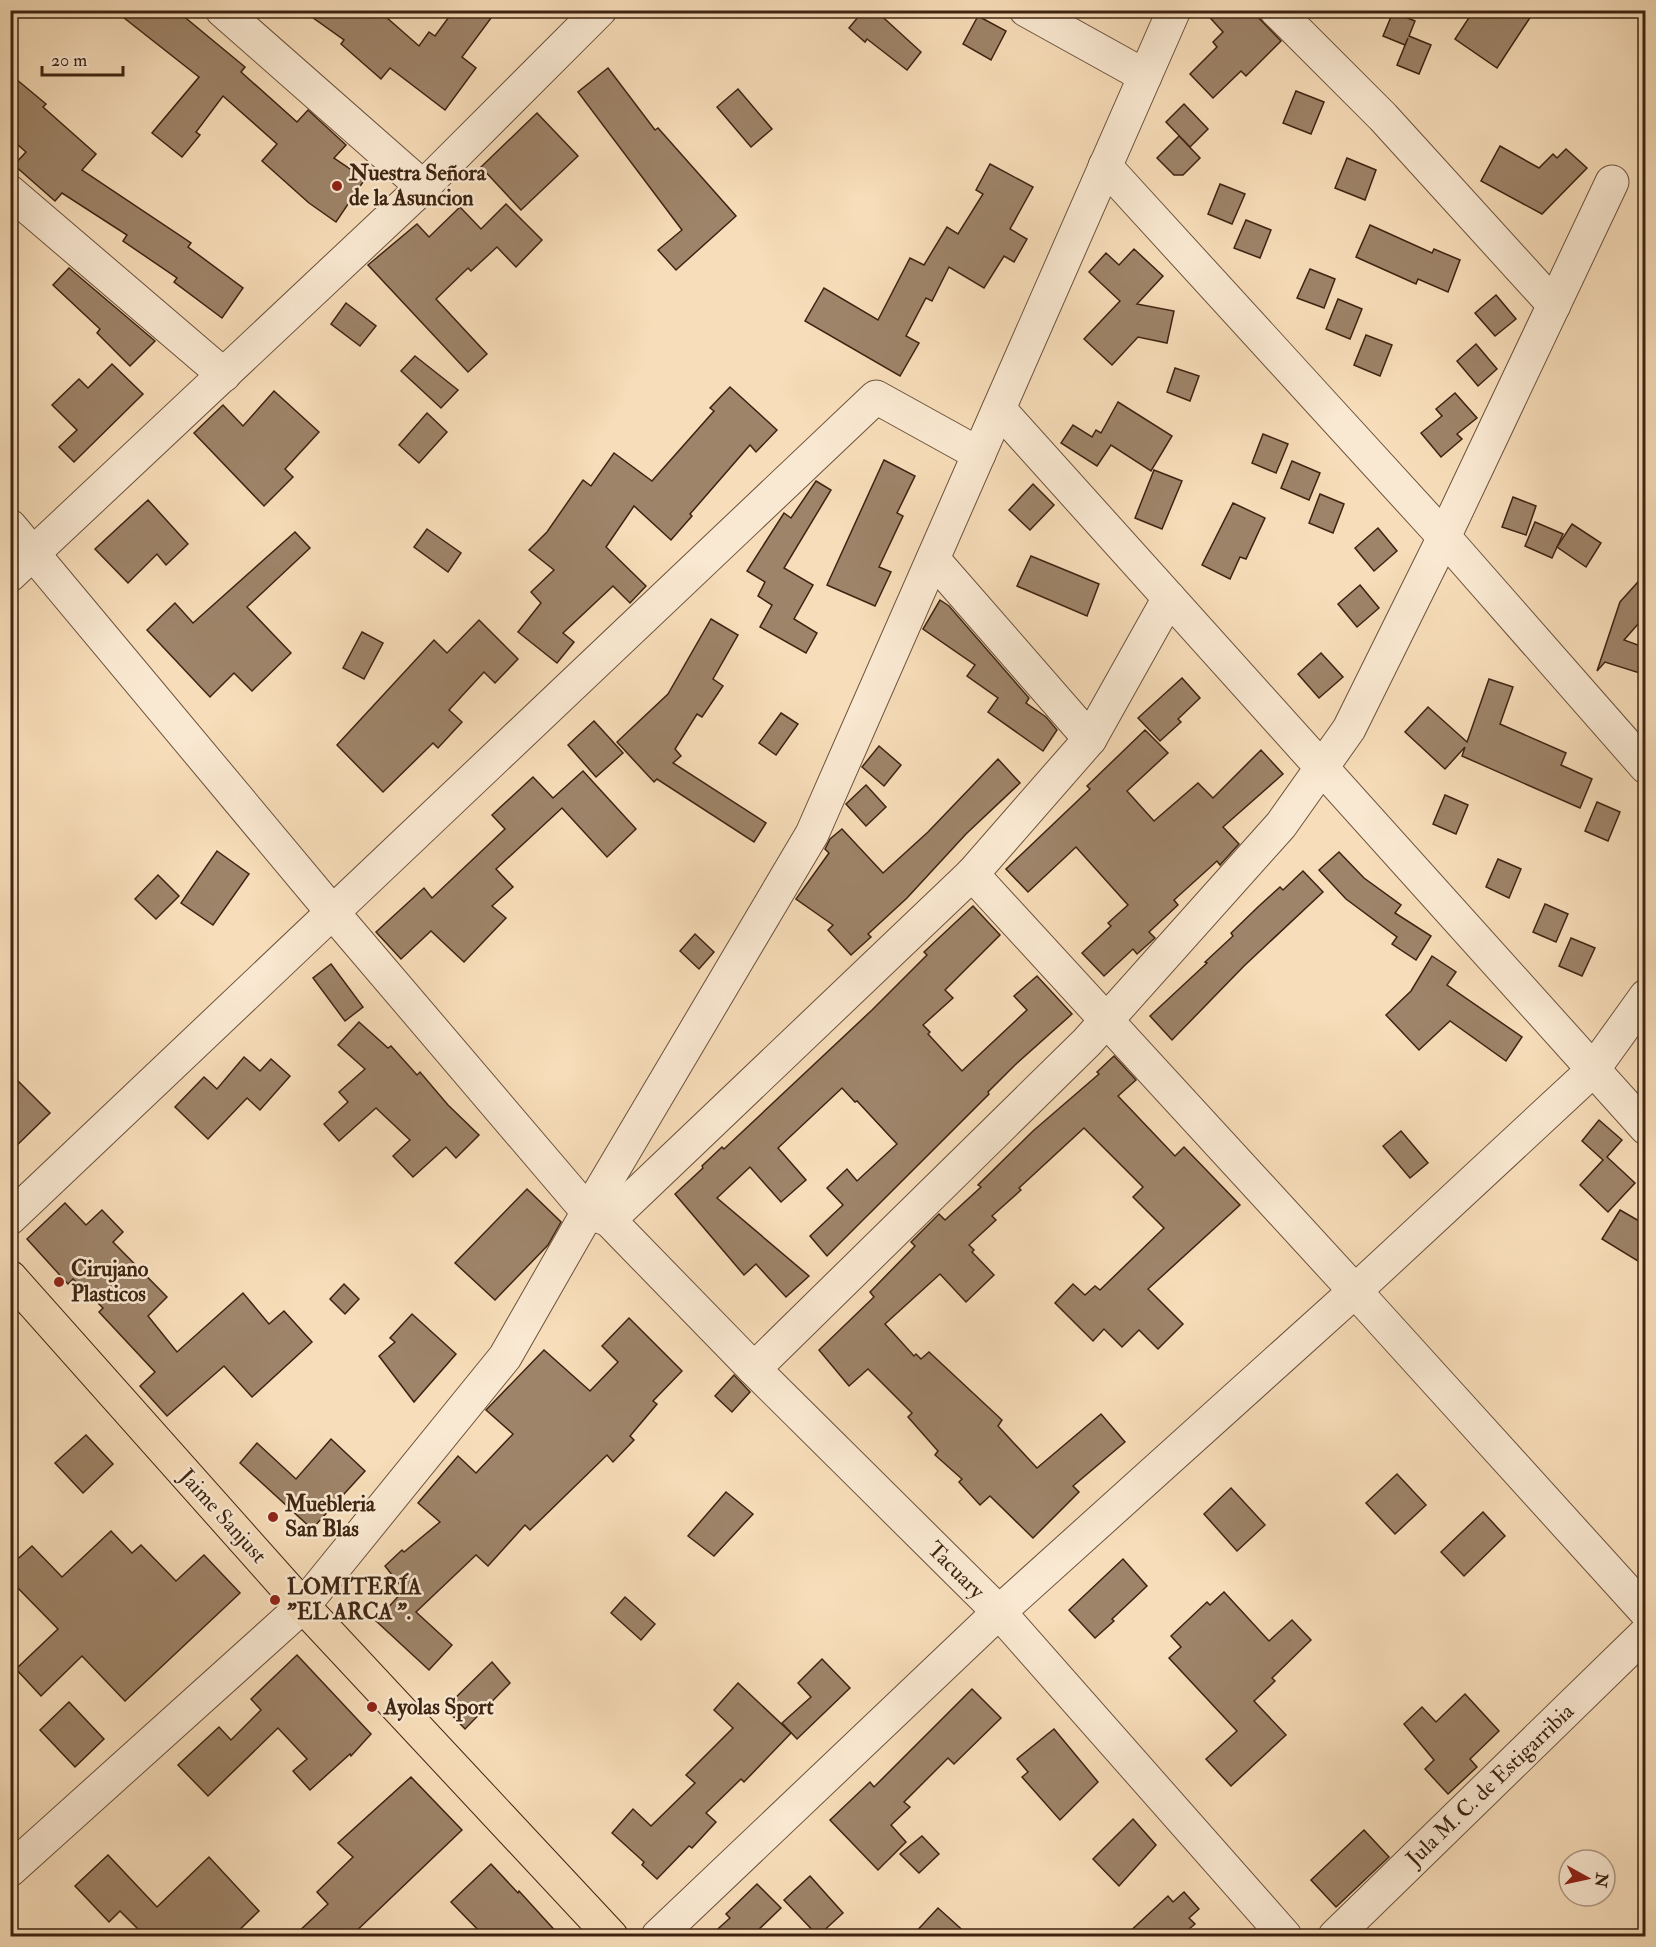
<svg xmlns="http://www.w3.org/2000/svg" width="1656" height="1947" font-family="'IM FELL Double Pica',serif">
	<rect width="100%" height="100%" fill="#f7ddb9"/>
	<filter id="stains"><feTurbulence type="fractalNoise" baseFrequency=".00333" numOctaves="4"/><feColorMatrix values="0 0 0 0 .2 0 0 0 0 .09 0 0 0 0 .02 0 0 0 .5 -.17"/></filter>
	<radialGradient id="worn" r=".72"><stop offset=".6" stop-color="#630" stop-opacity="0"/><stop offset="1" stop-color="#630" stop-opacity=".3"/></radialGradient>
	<!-- building -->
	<g fill="#9e8469" stroke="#3e2412" stroke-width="1.5">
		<polygon points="114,10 176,10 245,67 241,72 297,122 308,110 346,145 334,158 365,179 336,222 309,203 262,161 277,144 223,96 196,132 200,135 182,157 152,133 199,77"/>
		<polygon points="302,10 378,10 419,46 429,32 435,36 454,10 497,10 462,57 476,68 445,110 390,68 381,79 341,44 344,40"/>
		<polygon points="864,10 875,10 921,52 907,70 867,39 865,42 849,28"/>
		<polygon points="1203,10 1251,10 1281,41 1246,76 1241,71 1213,98 1190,74 1217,47 1213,42 1223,32"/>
		<polygon points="1474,10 1535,10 1497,68 1455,39"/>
		<polygon points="1393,12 1415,21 1409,36 1431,45 1419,74 1397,65 1408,38 1405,45 1383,36"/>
		<polygon points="978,16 1006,31 991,60 963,44"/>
		<polygon points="608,68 655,130 658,128 736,216 676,270 658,250 682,230 578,92"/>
		<polygon points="10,74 46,104 43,107 96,154 82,170 191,243 188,247 243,288 222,318 174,282 177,278 123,241 127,235 62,193 55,201 14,165 26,152 10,138"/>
		<polygon points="738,89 772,129 751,147 717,107"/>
		<polygon points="1296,91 1324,102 1311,134 1283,123"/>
		<polygon points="1184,104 1208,129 1190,147 1166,122"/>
		<polygon points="537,113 578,156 521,210 481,167"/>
		<polygon points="1179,136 1200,158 1183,175 1174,175 1157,158"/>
		<polygon points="1500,146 1539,168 1553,154 1557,158 1566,149 1587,168 1542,214 1481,181"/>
		<polygon points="1347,158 1376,170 1365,200 1335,188"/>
		<polygon points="990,164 1033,187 1010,229 1027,239 1014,262 1004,256 984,288 949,267 932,301 926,298 906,336 919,343 900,376 805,321 824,288 878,320 910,258 924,265 947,227 958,234 983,194 976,190"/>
		<polygon points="1220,184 1245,194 1232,224 1208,214"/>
		<polygon points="506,204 542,240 516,267 497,247 471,271 468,268 436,299 487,354 468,372 368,265 417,224 429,237 460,207 481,229"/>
		<polygon points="1246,220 1271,230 1260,258 1234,248"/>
		<polygon points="1370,225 1432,253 1434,249 1460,260 1448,292 1418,279 1416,284 1356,257"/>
		<polygon points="1134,249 1163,276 1137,304 1174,311 1167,343 1138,337 1112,365 1084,339 1120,301 1089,272 1106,253 1119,265"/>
		<polygon points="69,268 155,341 130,366 97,333 100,329 53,285"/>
		<polygon points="1310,269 1335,279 1324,308 1297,298"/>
		<polygon points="1496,295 1516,319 1495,336 1475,313"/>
		<polygon points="1338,299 1362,309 1350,339 1326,329"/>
		<polygon points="346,303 376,326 360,346 331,324"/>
		<polygon points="1366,335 1392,345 1380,376 1354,365"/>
		<polygon points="1476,344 1497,369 1478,386 1457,361"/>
		<polygon points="415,356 458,390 441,408 401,371"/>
		<polygon points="112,364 143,394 74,462 59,447 77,430 52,405 79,379 88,388"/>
		<polygon points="1175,368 1199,376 1190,401 1167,392"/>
		<polygon points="730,387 777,430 756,452 750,445 690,514 692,516 671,540 634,506 606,547 646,586 630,603 613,586 563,633 574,642 557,663 518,632 541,603 531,592 554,570 529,550 547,532 583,480 591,486 614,453 652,481 714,411 710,408"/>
		<polygon points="274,391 319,432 285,469 293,477 264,506 194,433 223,405 243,426"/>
		<polygon points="1455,393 1477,418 1457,434 1462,439 1441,457 1421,433 1442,416 1436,409"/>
		<polygon points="1118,402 1172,436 1151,471 1111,445 1097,466 1061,443 1073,425 1092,437 1096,430 1101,433"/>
		<polygon points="427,413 447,432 419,463 399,445"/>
		<polygon points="1263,434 1288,444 1276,473 1252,463"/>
		<polygon points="884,460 915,476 897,513 903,516 879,567 891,572 875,606 827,585"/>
		<polygon points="1292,461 1320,473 1309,500 1281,488"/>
		<polygon points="1154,470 1182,481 1162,529 1135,518"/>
		<polygon points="816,481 831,490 784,568 813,585 794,619 817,633 806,653 760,627 772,605 758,596 765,582 747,571 784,513 791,518"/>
		<polygon points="1033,484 1054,505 1030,530 1009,510"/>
		<polygon points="1320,494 1344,504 1333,533 1309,523"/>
		<polygon points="1513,497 1536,506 1526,535 1502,527"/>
		<polygon points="148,500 188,544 166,565 157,554 128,583 95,549"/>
		<polygon points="1233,503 1265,518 1246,559 1240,557 1230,579 1202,565"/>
		<polygon points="1535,522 1563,534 1552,558 1525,546"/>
		<polygon points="1572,524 1601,543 1586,567 1557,547"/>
		<polygon points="1378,528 1397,551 1374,571 1355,548"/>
		<polygon points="427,529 461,553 448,572 414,547"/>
		<polygon points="295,532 310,548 247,607 291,653 252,691 234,673 210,697 147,630 175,603 193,623"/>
		<polygon points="1031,556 1099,584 1087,616 1017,586"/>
		<polygon points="1646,573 1646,615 1624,640 1646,648 1646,675 1605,662 1597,671 1620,602"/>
		<polygon points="1360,585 1379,608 1357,627 1338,604"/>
		<polygon points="940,600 949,606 1029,698 1026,703 1046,717 1057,730 1043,751 988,712 998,698 967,676 975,665 923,629"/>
		<polygon points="711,619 738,635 713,679 723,686 702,717 697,714 675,749 681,756 673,763 766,823 754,842 657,779 654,782 617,742 668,694"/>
		<polygon points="479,620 518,659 495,683 484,672 449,710 462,722 438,748 433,743 383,792 337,745 434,640 447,653"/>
		<polygon points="362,632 383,643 364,679 343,668"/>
		<polygon points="1321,653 1343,677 1319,698 1298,674"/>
		<polygon points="1182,678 1200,698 1178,719 1181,722 1160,741 1138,718"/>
		<polygon points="1489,679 1513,687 1500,724 1566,753 1561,765 1592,779 1580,808 1462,756 1465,747 1445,769 1405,732 1428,707 1467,742"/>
		<polygon points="781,713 798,724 776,755 759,743"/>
		<polygon points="594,721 623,753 596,777 568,745"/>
		<polygon points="1145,730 1168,753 1127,791 1154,821 1198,783 1213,798 1261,750 1283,774 1223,827 1239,844 1220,865 1217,861 1174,900 1178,905 1149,932 1155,938 1137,954 1133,949 1104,976 1082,953 1111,926 1108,923 1128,905 1076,847 1028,892 1006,869 1090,789 1087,786"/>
		<polygon points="879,746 901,765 884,786 862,767"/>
		<polygon points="998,759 1020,783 966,834 907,898 868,934 871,937 851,955 828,930 833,925 796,899 829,853 825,849 830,839 842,829 883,873 928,832"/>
		<polygon points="583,771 636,829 607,857 562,808 496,869 513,887 492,906 506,918 464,962 431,931 401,959 376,932 424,888 432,898 505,829 492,815 533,777 553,798"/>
		<polygon points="866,785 886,807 866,826 846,804"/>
		<polygon points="1445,795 1468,805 1456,834 1433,824"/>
		<polygon points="1597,802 1620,812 1608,841 1585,831"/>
		<polygon points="217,851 249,874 213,925 181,903"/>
		<polygon points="1339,852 1364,878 1401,905 1395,913 1431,936 1416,960 1392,944 1397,937 1346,899 1319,870"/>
		<polygon points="1498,859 1521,869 1509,898 1486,887"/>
		<polygon points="1303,871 1323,892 1244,966 1172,1040 1150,1016 1207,963 1205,962 1233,936 1231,933 1259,906 1280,887 1283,890"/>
		<polygon points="158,875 179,896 156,919 135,899"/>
		<polygon points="1545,904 1568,914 1556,942 1533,932"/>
		<polygon points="973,906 1000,935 945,990 953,998 923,1025 930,1032 928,1034 962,1071 1027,1010 1014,996 1037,976 1072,1014 1015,1065 988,1092 989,1094 827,1256 810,1236 843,1205 827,1188 847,1169 857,1181 897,1144 857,1101 855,1102 842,1088 778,1148 806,1180 781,1202 750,1167 717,1198 809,1276 786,1297 756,1264 744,1275 675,1194 703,1168 702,1166 722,1147 724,1149 872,1010 927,955 924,952"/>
		<polygon points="695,934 714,952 699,969 680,951"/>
		<polygon points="1571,938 1595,948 1582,976 1559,966"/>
		<polygon points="1432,956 1456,972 1447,985 1522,1037 1506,1061 1450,1021 1419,1050 1386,1015 1411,991"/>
		<polygon points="331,964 363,1007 345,1021 313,978"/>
		<polygon points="359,1022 388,1048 391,1046 417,1075 420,1072 448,1105 479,1135 456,1158 446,1147 413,1177 393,1156 410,1140 376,1108 339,1141 324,1124 348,1102 339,1092 365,1069 338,1045"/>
		<polygon points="1114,1056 1136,1080 1118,1096 1175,1156 1184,1147 1240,1205 1148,1289 1183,1324 1158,1349 1139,1330 1122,1347 1104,1329 1093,1341 1055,1303 1073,1284 1085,1295 1095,1286 1100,1290 1164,1228 1133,1197 1143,1187 1084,1128 1019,1188 1021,1190 992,1216 996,1220 969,1245 974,1250 972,1252 994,1275 966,1302 940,1274 885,1324 914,1356 916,1354 921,1359 929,1352 1002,1420 998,1426 1037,1468 1101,1414 1125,1442 1073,1486 1079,1492 1033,1538 990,1496 980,1505 959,1482 962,1479 935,1455 938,1451 908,1417 912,1413 868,1369 849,1386 819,1350 874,1297 870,1292 915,1246 911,1242 939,1214 945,1220 981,1187 978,1185 1033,1131 1099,1074 1097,1072"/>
		<polygon points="244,1057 260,1071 271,1059 290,1076 260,1110 247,1098 208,1139 175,1107 204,1077 217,1089"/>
		<polygon points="10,1073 50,1113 10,1152"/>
		<polygon points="1599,1120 1622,1140 1607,1157 1635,1183 1608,1212 1580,1185 1603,1160 1582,1141"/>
		<polygon points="1401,1131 1428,1163 1410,1178 1383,1146"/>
		<polygon points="527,1189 561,1222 548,1245 495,1300 455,1263"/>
		<polygon points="65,1203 86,1225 102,1210 123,1232 113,1242 167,1297 148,1316 177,1352 243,1293 269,1324 284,1311 312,1342 252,1397 224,1366 167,1416 140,1386 155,1372 99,1312 103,1308 73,1279 68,1284 27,1239"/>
		<polygon points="1620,1210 1646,1225 1646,1266 1602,1239"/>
		<polygon points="344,1284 359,1299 345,1314 330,1299"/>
		<polygon points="412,1314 456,1354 414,1402 379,1356 395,1342 390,1338"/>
		<polygon points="629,1318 682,1371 653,1401 657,1404 630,1436 634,1440 613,1462 607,1455 530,1530 525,1525 488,1566 476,1555 416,1612 452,1645 429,1670 376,1621 404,1590 385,1566 402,1550 404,1552 440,1522 418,1503 458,1456 476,1473 513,1434 486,1410 544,1350 590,1391 618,1362 602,1346"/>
		<polygon points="734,1375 750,1392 732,1412 715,1396"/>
		<polygon points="86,1435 113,1464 83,1493 55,1463"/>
		<polygon points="331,1439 365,1471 312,1529 240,1463 257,1443 296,1479"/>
		<polygon points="1397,1474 1426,1505 1395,1534 1366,1503"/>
		<polygon points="1231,1488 1265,1525 1237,1551 1204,1514"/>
		<polygon points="726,1492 753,1514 714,1556 688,1536"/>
		<polygon points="1483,1512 1505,1536 1464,1576 1441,1552"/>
		<polygon points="111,1531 132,1553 141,1545 176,1581 204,1555 240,1593 125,1701 82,1656 41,1696 16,1669 58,1629 10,1580 10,1566 32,1546 62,1577"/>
		<polygon points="1123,1559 1147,1586 1112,1619 1114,1621 1095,1638 1069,1610"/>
		<polygon points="1224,1592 1269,1641 1292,1620 1311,1640 1272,1678 1275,1681 1254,1701 1286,1735 1231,1786 1206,1759 1237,1731 1169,1658 1181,1647 1171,1636 1207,1602 1210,1605"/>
		<polygon points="625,1597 655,1624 641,1640 611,1613"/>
		<polygon points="297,1655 371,1734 351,1756 350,1754 310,1790 293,1771 307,1759 278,1728 208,1796 178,1765 219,1727 231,1740 261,1710 251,1699"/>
		<polygon points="822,1659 850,1688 797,1739 782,1723 811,1697 798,1683"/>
		<polygon points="492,1662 510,1683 465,1729 445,1708"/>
		<polygon points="738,1683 791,1733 744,1782 741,1779 706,1813 716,1822 692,1848 689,1846 657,1879 642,1865 644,1862 612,1833 633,1809 651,1826 695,1783 686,1775 733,1728 714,1710"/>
		<polygon points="972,1689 1001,1718 954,1764 948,1758 904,1802 910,1807 891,1825 906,1842 878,1870 830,1820 870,1782 874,1787"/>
		<polygon points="1465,1694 1499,1731 1470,1759 1477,1767 1448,1794 1425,1769 1434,1760 1404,1724 1422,1707 1436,1722"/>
		<polygon points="69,1702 104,1739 75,1767 40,1730"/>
		<polygon points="1054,1729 1098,1782 1060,1820 1022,1777 1028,1772 1017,1759"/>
		<polygon points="411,1777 462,1830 351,1936 294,1936 328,1904 317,1892 353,1857 338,1843"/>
		<polygon points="1133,1819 1156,1845 1119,1886 1093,1859"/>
		<polygon points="1364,1830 1389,1857 1336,1907 1311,1880"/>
		<polygon points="922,1836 939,1854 919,1873 900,1854"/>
		<polygon points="108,1855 157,1907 209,1857 259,1911 233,1936 145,1936 120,1911 109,1922 75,1886"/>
		<polygon points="491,1864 518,1893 519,1891 560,1936 484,1936 451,1902"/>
		<polygon points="810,1876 843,1913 818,1936 784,1900"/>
		<polygon points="757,1884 781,1908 752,1936 710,1936 730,1918 726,1914"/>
		<polygon points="1184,1892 1199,1909 1189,1918 1195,1924 1181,1936 1125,1936 1168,1896 1173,1902"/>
		<polygon points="938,1908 969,1936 912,1936"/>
	</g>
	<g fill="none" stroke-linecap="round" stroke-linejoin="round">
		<defs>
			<g id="minor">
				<polyline points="222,10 423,187"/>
				<polyline points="1026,10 1145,76"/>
				<polyline points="1276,10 1383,117 1554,305"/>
				<polyline points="1105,166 1444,537 1646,767"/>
				<polyline points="10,192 224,375"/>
				<polyline points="999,409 1646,1128"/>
				<polyline points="10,526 334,914 588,1212 609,1220 972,874 1090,739 1169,598"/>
				<polyline points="933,559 1090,739"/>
				<polyline points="10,575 423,187 600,10"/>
				<polyline points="972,874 1355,1291 1646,1612"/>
				<polyline points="10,1218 876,397 979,454"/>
				<polyline points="609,1220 754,1369 999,1612 1285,1936"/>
				<polyline points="754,1369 1087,1042 1281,825 1349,729 1444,537 1612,182"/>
				<polyline points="10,1870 303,1606 505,1357 588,1212 812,834 1174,10"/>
				<polyline points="658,1936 999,1612 1355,1291 1592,1071 1646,996"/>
				<polyline points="1335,1936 1646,1633"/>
			</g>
			<polyline id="major" points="10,1277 303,1606 611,1936"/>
		</defs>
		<!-- minor casing -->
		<use href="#minor" stroke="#6c523c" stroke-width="35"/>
		<!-- major casing -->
		<use href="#major" stroke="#3e2412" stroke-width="35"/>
		<!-- minor -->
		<use href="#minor" stroke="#fae9d2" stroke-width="33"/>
		<!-- major -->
		<use href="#major" stroke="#f7ddb9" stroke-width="33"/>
	</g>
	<!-- markers -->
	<g fill="#8f2418" stroke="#fae9d2" stroke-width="2">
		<circle cx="337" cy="186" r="6"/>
		<circle cx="59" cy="1282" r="6"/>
		<circle cx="273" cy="1517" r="6"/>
		<circle cx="275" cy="1600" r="6"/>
		<circle cx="372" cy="1707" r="6"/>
	</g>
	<g text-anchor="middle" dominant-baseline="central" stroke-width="5" stroke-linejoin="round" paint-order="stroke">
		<!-- poi labels -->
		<g font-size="22" font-weight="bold" fill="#3e2412" stroke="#fae9d2" text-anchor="start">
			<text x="349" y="173">Nuestra Señora<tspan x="349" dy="25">de la Asuncion</tspan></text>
			<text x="71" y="1269">Cirujano<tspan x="71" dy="25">Plasticos</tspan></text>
			<text x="285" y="1504">Muebleria<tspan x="285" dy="25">San Blas</tspan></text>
			<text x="287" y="1587">LOMITERÍA<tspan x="287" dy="25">"EL ARCA ".</tspan></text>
			<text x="384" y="1707">Ayolas Sport</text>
		</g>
		<!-- street labels -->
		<g font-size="22" fill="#3e2412" stroke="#fae9d2">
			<text transform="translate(223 1516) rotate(48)">Jaime Sanjust</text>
			<text transform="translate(956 1570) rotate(45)">Tacuary</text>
			<text transform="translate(1490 1785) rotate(-44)">Jula M. C. de Estigarribia</text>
		</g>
	</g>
	<!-- margin -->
	<rect width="1656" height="1947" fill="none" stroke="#f7ddb9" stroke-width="36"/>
	<rect x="12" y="12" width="1632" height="1923" fill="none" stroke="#3e2412" stroke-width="3"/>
	<rect x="18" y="18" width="1620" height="1911" fill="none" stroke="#3e2412" stroke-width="1.5"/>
	<!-- north arrow -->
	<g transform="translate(1587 1878) rotate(98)"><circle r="28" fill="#fae9d2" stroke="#af9a85" stroke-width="1.5"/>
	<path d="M0-4.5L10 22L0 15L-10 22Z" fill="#8f2418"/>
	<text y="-9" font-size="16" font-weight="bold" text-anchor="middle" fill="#3e2412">N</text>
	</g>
	<!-- scale -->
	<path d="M42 66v9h81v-9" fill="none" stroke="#3e2412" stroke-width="3"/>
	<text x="51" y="66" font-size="18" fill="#3e2412" stroke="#fae9d2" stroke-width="4.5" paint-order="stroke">20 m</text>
	<rect width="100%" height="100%" filter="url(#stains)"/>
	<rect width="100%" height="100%" fill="url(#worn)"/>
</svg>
